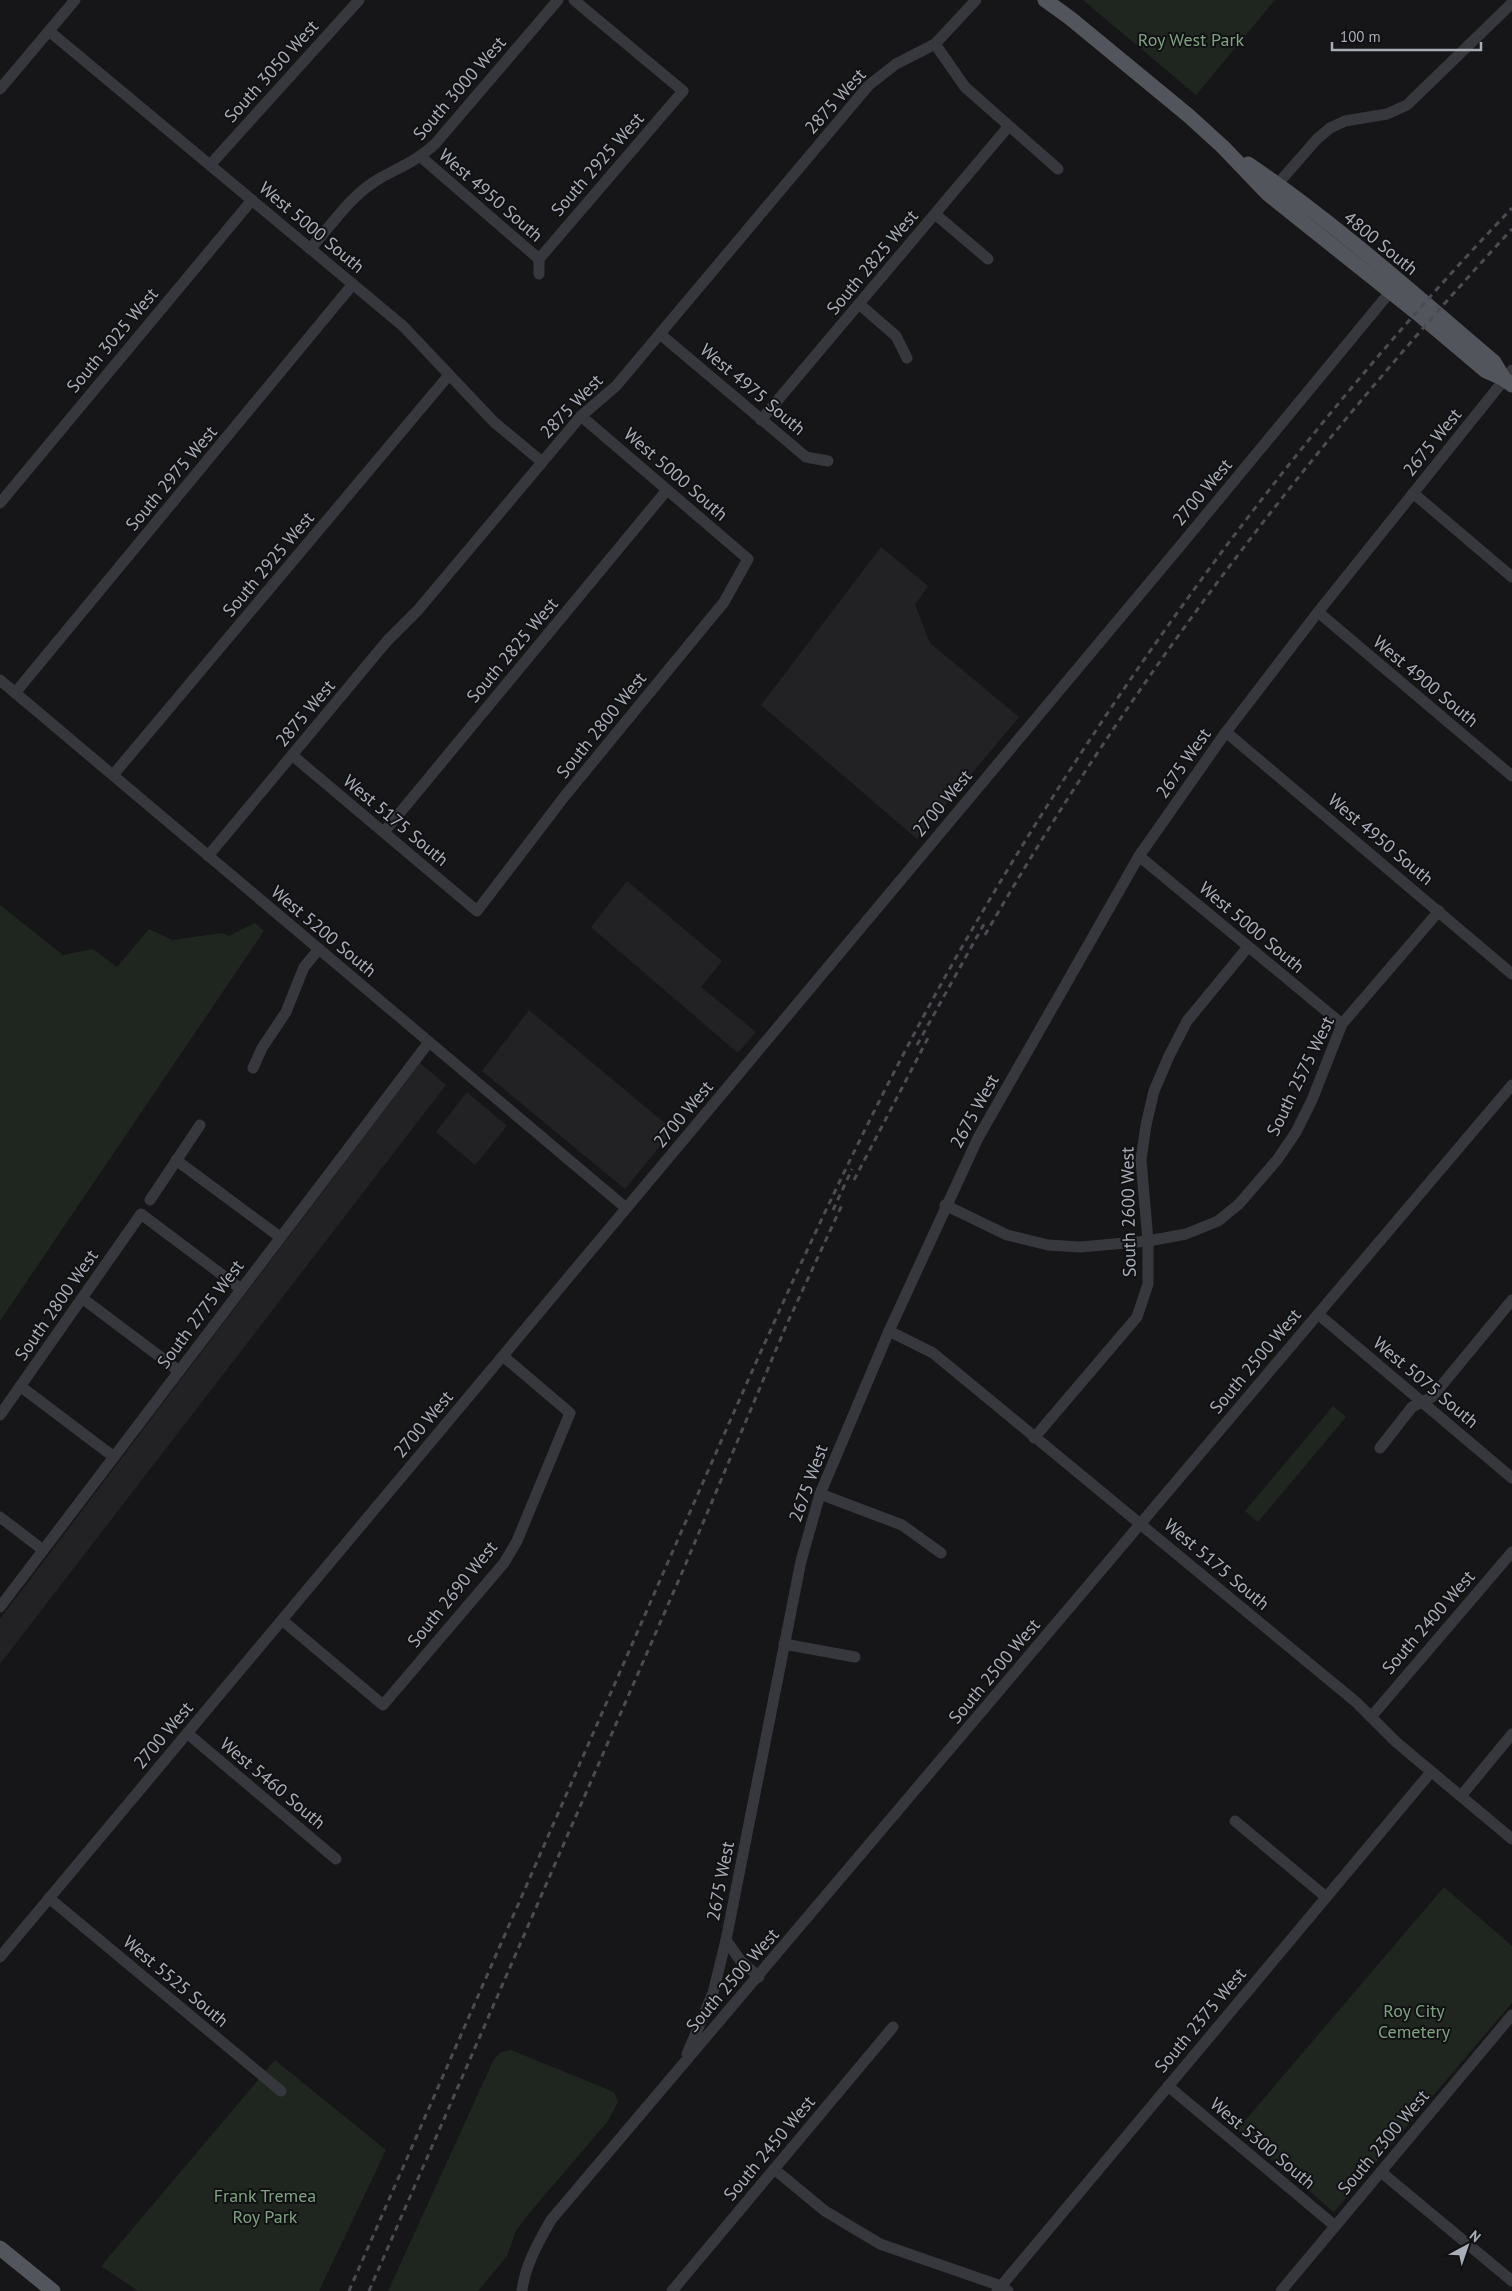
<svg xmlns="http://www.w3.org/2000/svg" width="1512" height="2291" font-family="'PT Sans',sans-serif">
	<rect width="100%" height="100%" fill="#161618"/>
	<!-- built -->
	<g fill="#222225">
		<polygon points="881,547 928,586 915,605 930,643 1019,717 917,839 761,705"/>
		<polygon points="627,881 722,961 701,987 756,1032 738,1053 591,927"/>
		<polygon points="529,1010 673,1130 625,1189 482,1071"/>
		<polygon points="420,1063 446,1085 0,1664 0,1619"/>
		<polygon points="467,1092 507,1126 475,1165 436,1132"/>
	</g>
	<!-- green -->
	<g fill="#1e261f">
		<polygon points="1083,0 1275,0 1196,95"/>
		<polygon points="0,905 63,955 93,949 117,967 149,929 172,940 222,933 229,936 255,923 264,931 0,1321"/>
		<polygon points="1333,1406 1346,1417 1258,1522 1245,1511"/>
		<polygon points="1444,1887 1512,1946 1512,2003 1334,2212 1237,2130"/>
		<polygon points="511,2050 614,2092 618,2102 608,2121 526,2217 516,2231 507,2256 478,2291 388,2291 494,2059 501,2052"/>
		<polygon points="275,2060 386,2150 319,2291 138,2291 101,2266"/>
	</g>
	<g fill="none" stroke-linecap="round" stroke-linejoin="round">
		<!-- minor -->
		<g stroke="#37383d" stroke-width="11">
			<polyline points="574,0 683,91"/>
			<polyline points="49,31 403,326 494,422 542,462"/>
			<polyline points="935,44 965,87 1058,169"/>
			<polyline points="0,89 75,0"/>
			<polyline points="421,157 539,259"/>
			<polyline points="210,165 359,0"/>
			<polyline points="1270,185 1275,187 1317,139 1330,128 1345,121 1387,114 1407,105 1512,3"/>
			<polyline points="935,214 988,259"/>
			<path d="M310 249C330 227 349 198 374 182 396 168 415 163 435 144L558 0"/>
			<polyline points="539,259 683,91"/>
			<polyline points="539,274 539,259"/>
			<polyline points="859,304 896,336 907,358"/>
			<polyline points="660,334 806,457 828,461"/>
			<polyline points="761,420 1008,127"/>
			<polyline points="1413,493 1512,577"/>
			<polyline points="0,503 252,200"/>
			<polyline points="1318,612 1512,776"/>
			<polyline points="0,680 626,1208"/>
			<polyline points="15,693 353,284"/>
			<polyline points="1226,732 1512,974"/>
			<polyline points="292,755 477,911 564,797 724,602 748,559 581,416"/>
			<polyline points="113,775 449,375"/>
			<polyline points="384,832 667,490"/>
			<polyline points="208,856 387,641 418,610 581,416 616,386 869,85 896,64 935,44 976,0"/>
			<polyline points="1139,856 1342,1024"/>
			<polyline points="253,1068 262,1048 286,1012 304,967 319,949"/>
			<polyline points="176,1160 280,1237"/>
			<polyline points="150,1200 200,1125"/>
			<polyline points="945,1205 1007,1235 1048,1245 1080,1247 1148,1241 1186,1234 1218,1221 1239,1204 1277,1160 1296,1132 1312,1100 1342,1024 1439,911"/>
			<polyline points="82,1298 179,1371"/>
			<polyline points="1318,1314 1512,1478"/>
			<polyline points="889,1331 933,1353 1356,1702 1396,1742 1512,1839"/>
			<polyline points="20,1386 114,1457"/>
			<polyline points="0,1415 141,1214 241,1289"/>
			<polyline points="1034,1438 1137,1317 1148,1284 1148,1241 1141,1160 1146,1125 1154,1091 1169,1056 1187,1021 1248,947"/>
			<polyline points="1380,1448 1412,1407 1432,1397 1512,1300"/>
			<polyline points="820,1494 902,1525 941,1553"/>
			<polyline points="0,1517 43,1550"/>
			<polyline points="0,1607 429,1042"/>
			<polyline points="282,1620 383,1705 504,1563 517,1541 570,1413 503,1356"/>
			<polyline points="784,1644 855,1657"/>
			<polyline points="1371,1717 1512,1552"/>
			<polyline points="187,1733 336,1859"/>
			<polyline points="1461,1796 1512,1734"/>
			<polyline points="1235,1821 1326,1897"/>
			<polyline points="49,1898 281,2091"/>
			<polyline points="0,1957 1181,545 1390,292"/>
			<polyline points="759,1977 740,1960 726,1940 801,1561 820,1494 889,1331 978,1138 1139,856 1226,732 1318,612 1512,370"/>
			<polyline points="687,2054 713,1993 726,1940"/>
			<polyline points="1168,2086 1335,2226"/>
			<polyline points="774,2169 825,2211 880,2244 1001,2286 1008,2291"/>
			<polyline points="1381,2172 1512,2281"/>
			<path d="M522 2291C525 2265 538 2243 551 2220L1512 1085"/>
			<polyline points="672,2291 893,2027"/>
			<polyline points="997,2291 1431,1772"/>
			<polyline points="1281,2291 1512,2015"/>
		</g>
		<!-- major -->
		<g stroke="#53555c" stroke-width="15">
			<polyline points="1045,0 1070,18 1189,116 1223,147 1268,194 1422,317 1486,371 1504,379 1512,385"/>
			<path d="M1248 164C1335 223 1414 294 1494 362L1504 379"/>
			<polyline points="0,2248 53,2291"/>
		</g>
		<!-- rail -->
		<g stroke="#4a4c52" stroke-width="3" stroke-dasharray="6 5" stroke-linecap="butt">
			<path d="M985 935C1132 679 1312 446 1512 229"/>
			<polyline points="917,1045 984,924"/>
			<polyline points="854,1180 928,1038"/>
			<polyline points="833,1210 852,1169"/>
			<path d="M349 2291C455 2048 562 1805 668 1562 764 1344 857 1126 977 921 1127 665 1307 423 1512 208"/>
			<polyline points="369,2291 684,1568 786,1326 842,1205"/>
		</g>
	</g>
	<g text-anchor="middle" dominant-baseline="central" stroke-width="4" stroke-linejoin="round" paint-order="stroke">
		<!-- park labels -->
		<g font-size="18" fill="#7fa381" stroke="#111113">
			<text x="1191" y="39">Roy West Park</text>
			<text x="1414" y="2010">Roy City<tspan x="1414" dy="21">Cemetery</tspan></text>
			<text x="265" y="2195">Frank Tremea<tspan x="265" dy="21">Roy Park</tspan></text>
		</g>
		<!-- street labels -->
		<g font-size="18" fill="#a8adb8" stroke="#111113">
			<text transform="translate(271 71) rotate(-48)">South 3050 West</text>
			<text transform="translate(459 88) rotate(-49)">South 3000 West</text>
			<text transform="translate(835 101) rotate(-48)">2875 West</text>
			<text transform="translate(597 164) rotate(-49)">South 2925 West</text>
			<text transform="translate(491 195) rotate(41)">West 4950 South</text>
			<text transform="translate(312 227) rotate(40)">West 5000 South</text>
			<text transform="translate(1381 243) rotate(39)">4800 South</text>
			<text transform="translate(872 262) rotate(-50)">South 2825 West</text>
			<text transform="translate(112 340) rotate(-50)">South 3025 West</text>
			<text transform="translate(753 389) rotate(40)">West 4975 South</text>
			<text transform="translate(571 406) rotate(-46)">2875 West</text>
			<text transform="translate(1432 442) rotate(-51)">2675 West</text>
			<text transform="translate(676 474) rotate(41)">West 5000 South</text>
			<text transform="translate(171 478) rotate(-50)">South 2975 West</text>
			<text transform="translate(1202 492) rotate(-50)">2700 West</text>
			<text transform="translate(268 564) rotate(-50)">South 2925 West</text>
			<text transform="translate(512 650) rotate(-50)">South 2825 West</text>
			<text transform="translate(1426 681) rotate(40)">West 4900 South</text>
			<text transform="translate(305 713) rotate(-50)">2875 West</text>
			<text transform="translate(601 725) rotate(-51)">South 2800 West</text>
			<text transform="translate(1183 763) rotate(-55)">2675 West</text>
			<text transform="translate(942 803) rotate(-50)">2700 West</text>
			<text transform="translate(396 820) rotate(40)">West 5175 South</text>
			<text transform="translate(1381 839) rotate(40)">West 4950 South</text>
			<text transform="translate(1252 927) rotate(40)">West 5000 South</text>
			<text transform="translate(324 931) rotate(40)">West 5200 South</text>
			<text transform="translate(1300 1076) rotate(-64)">South 2575 West</text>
			<text transform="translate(974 1111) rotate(-61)">2675 West</text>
			<text transform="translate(683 1114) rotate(-50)">2700 West</text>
			<text transform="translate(1128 1212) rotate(-91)">South 2600 West</text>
			<text transform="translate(56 1305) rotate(-55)">South 2800 West</text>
			<text transform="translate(200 1314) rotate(-53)">South 2775 West</text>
			<text transform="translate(1255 1361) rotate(-50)">South 2500 West</text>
			<text transform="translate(1426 1382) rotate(40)">West 5075 South</text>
			<text transform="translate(423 1424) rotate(-50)">2700 West</text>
			<text transform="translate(808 1483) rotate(-70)">2675 West</text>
			<text transform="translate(1217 1564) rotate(40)">West 5175 South</text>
			<text transform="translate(452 1594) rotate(-51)">South 2690 West</text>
			<text transform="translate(1428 1622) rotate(-49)">South 2400 West</text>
			<text transform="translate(994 1671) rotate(-50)">South 2500 West</text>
			<text transform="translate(163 1735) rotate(-50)">2700 West</text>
			<text transform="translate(273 1783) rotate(40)">West 5460 South</text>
			<text transform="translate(720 1881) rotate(-79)">2675 West</text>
			<text transform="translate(732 1980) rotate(-49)">South 2500 West</text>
			<text transform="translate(176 1981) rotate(40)">West 5525 South</text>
			<text transform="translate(1200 2020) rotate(-50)">South 2375 West</text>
			<text transform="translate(1383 2142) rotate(-50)">South 2300 West</text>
			<text transform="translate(1263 2143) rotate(40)">West 5300 South</text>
			<text transform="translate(769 2148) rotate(-50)">South 2450 West</text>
		</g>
	</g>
	<!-- north arrow -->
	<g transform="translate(1467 2246) rotate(40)" stroke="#111113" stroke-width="4" paint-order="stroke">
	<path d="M0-4L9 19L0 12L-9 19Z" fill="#a8adb8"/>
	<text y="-8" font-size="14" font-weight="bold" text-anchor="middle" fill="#a8adb8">N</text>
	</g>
	<!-- scale -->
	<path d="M1332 42v8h149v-8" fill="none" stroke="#a8adb8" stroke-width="2.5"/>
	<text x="1340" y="42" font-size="15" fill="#a8adb8" stroke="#111113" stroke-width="4" paint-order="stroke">100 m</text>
</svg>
